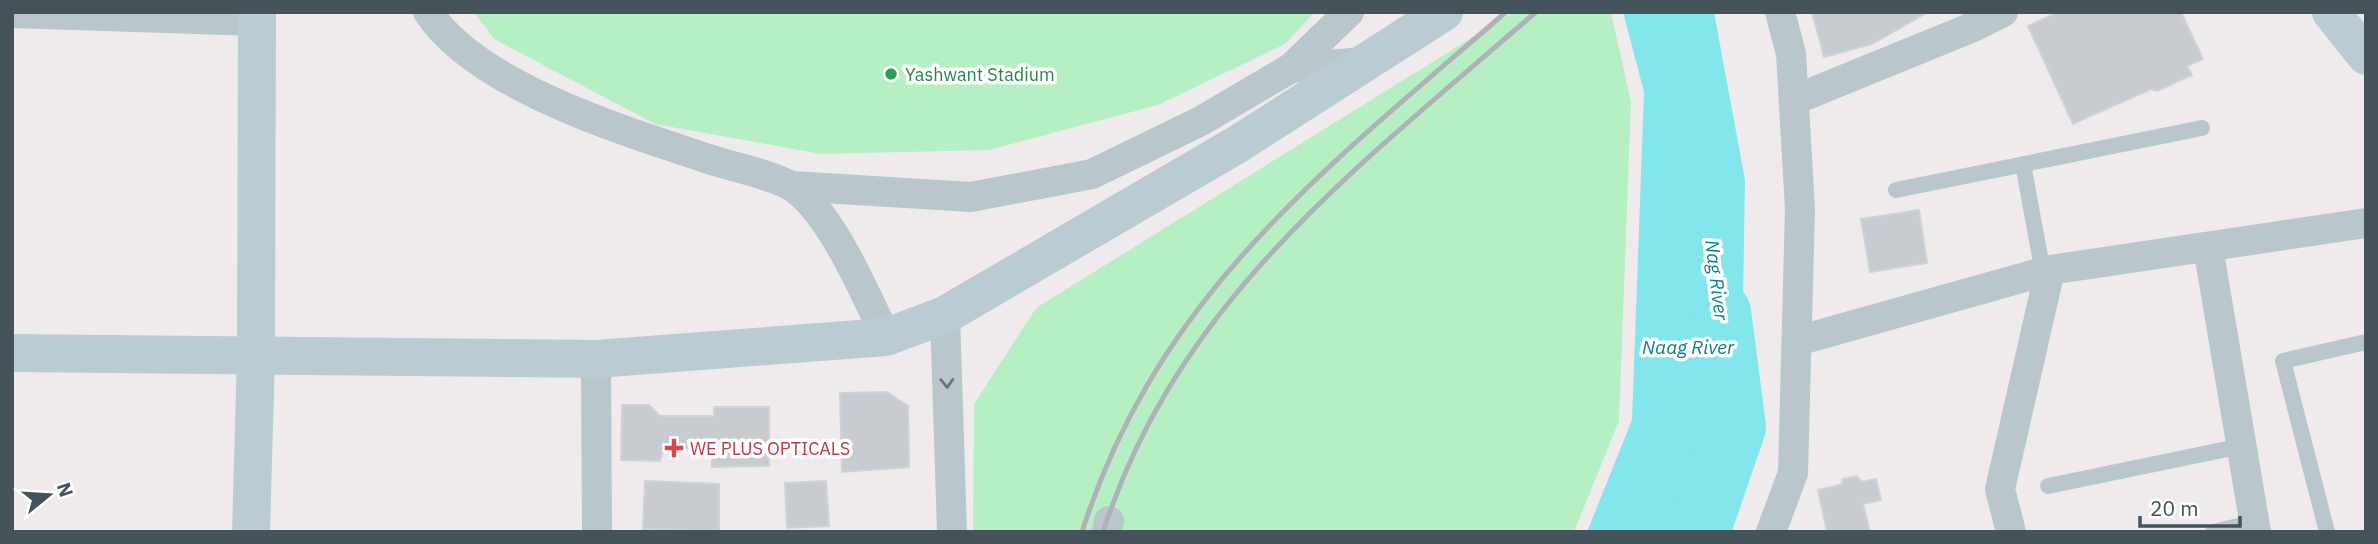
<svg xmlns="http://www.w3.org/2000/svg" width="2378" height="544" font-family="'IBM Plex Sans',sans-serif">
	<rect width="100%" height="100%" fill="#efebec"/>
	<!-- green -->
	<g fill="#b7efc5">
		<polygon points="474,12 1315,12 1285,44 1158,105 989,150 821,154 655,124 494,39"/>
		<polygon points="1513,12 1611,12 1631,102 1619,421 1574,532 973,532 974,404 1036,308"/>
	</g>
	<!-- water -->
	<polygon fill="#83e6ed" points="1623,12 1714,12 1745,180 1742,359 1685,532 1587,532 1632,420 1644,92"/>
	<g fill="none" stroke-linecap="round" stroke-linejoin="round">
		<!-- river -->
		<polyline stroke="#83e6ed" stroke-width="60" points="1700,532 1736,427 1721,312"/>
	</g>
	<!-- building -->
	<g fill="#c8ccd1" stroke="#cfd3d8" stroke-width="2">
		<polygon points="1812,12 1928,12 1872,44 1824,57"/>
		<polygon points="2059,12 2181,12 2203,59 2187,66 2192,75 2157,91 2151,89 2073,124 2028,26"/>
		<polygon points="1919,210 1927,263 1870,272 1861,219"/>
		<polygon points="887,392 908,406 909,467 842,472 840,393"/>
		<polygon points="622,405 649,405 660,416 714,416 714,407 769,407 769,466 712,467 712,449 664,449 660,461 621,460"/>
		<polygon points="1857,476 1862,482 1876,479 1881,500 1863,504 1870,532 1827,532 1818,490 1843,484 1842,479"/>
		<polygon points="645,481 719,484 719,531 643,529"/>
		<polygon points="826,481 829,526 787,528 785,483"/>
	</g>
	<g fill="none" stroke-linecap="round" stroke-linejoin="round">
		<!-- lane -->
		<g stroke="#b9c6cc" stroke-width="16">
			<polyline points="2023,164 2043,273"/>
			<polyline points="1896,190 2202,128"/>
			<polyline points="2048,486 2242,446"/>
			<polyline points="2213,532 2255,522"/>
			<polyline points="2327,532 2283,361 2366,342"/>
		</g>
		<!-- street -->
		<g stroke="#b9c6cc" stroke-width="30">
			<path d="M428 12C478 88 631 133 715 161 737 168 772 175 791 186 831 211 865 294 886 337"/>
			<polyline points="1349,12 1291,68 1364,62"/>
			<polyline points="12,13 257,21"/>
			<polyline points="1794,100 1973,27 2003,12"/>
			<polyline points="791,186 971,197 1092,174 1201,121 1291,68"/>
			<polyline points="2208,247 2256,532"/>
			<polyline points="945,315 952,532"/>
			<polyline points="1797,341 2050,270 2366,223"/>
			<polyline points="596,359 597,532"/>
			<polyline points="1107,532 1109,521"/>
			<polyline points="1771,532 1793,473 1800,209 1791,54 1780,12"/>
			<polyline points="2011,532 2000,489 2050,270"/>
		</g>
		<!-- secondary -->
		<g stroke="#bbcbd4" stroke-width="38">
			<polyline points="2331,12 2366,56"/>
			<polyline points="12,353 596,359 886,337 945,315 1238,144 1444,12"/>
			<polyline points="251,532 256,357 257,12"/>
		</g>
		<!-- rail -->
		<g stroke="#aeb2b7" stroke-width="5">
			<path d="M1082 532C1158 294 1326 168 1506 12"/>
			<path d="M1103 532C1178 299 1359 166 1536 12"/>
		</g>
	</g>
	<!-- one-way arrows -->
	<defs><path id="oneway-chevron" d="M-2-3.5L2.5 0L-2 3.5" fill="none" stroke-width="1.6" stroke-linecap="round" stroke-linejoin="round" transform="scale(1.75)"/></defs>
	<use stroke="#67757c" href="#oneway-chevron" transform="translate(947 383) rotate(88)"/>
	<!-- markers -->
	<circle fill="#2e9e5b" stroke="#fff" stroke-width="2.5" cx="891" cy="74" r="7"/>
	<path fill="#e0444e" stroke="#fff" stroke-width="2.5" d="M670.5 437.5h7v7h7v7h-7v7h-7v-7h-7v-7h7z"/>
	<g text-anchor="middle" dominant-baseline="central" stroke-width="7" stroke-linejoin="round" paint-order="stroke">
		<!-- leisure labels -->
		<g font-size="18" fill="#27864d" stroke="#fff" text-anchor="start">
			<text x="905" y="74">Yashwant Stadium</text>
		</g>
		<!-- health labels -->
		<g font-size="18" fill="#be3a42" stroke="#fff" text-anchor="start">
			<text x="690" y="448">WE PLUS OPTICALS</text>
		</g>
		<!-- water labels -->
		<g font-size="19" font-style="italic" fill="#0a818a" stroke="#fff">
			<text transform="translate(1717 280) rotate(83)">Nag River</text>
			<text x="1688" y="347">Naag River</text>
		</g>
	</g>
	<!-- border -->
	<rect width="2378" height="544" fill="none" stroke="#445259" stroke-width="28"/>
	<!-- north arrow -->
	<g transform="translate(49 495) rotate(72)" stroke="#ffffff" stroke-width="5" paint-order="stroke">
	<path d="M0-5L12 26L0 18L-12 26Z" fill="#445259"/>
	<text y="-10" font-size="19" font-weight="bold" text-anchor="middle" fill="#445259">N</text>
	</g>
	<!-- scale -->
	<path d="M2140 516v10h100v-10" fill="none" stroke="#445259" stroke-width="3.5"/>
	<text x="2150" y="516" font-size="21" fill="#445259" stroke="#ffffff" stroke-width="5" paint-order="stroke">20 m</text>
</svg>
